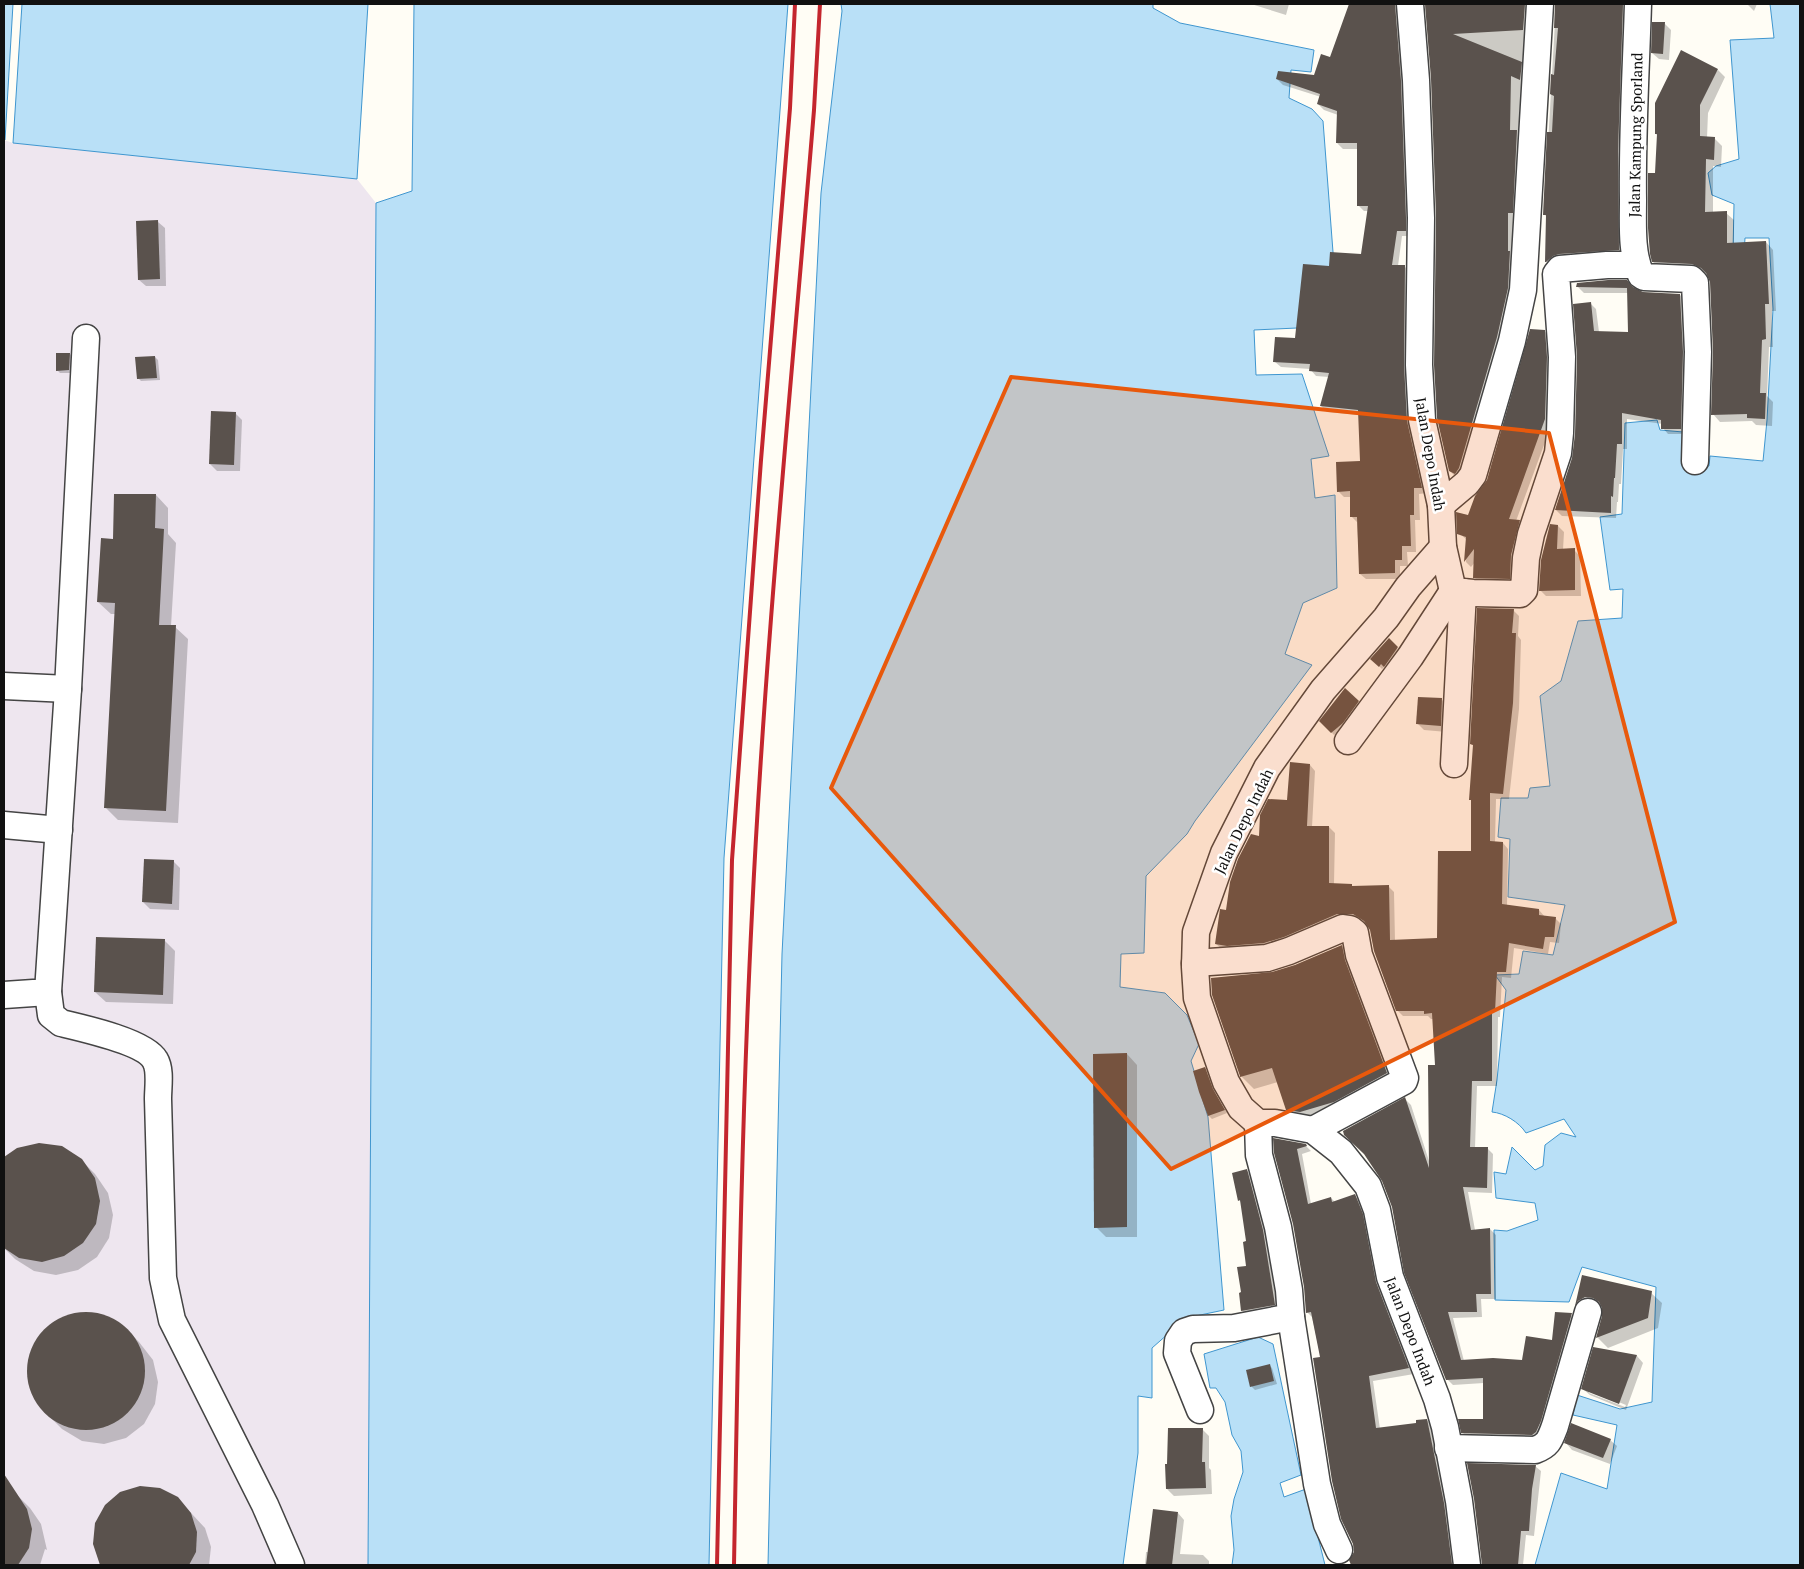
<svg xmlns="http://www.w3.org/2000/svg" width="1804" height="1569" font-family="'PT Serif',serif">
	<rect width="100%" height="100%" fill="#fffdf5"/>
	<!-- industrial -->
	<polygon fill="#eee6ef" points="4,140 13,143 357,179 376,203 368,1565 4,1565"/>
	<!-- water -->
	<g fill="#b9e0f7" stroke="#3f96cf">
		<polygon points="4,4 13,4 5,140 4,140"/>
		<polygon points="22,4 368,4 357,179 13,143"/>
		<polygon points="414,4 788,4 724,858 709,1565 368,1565 376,203 412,191"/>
		<polygon points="841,4 1153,4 1153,8 1180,23 1314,50 1311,72 1291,70 1289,98 1312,109 1323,121 1334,265 1297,328 1254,330 1256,375 1302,374 1329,456 1311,459 1315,498 1335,495 1337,588 1303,603 1285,654 1312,665 1195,821 1187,834 1146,876 1144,953 1121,954 1120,987 1165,993 1187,1015 1199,1044 1191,1061 1208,1117 1224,1310 1186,1318 1152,1348 1152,1398 1138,1396 1138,1453 1123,1565 768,1565 782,954 821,193 842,11"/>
		<path d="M1770 4H1800V1565H1535L1561 1473 1607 1489 1617 1425 1573 1415 1577 1395 1620 1409 1652 1402 1656 1287 1582 1267 1569 1302 1495 1300 1494 1230 1507 1231 1538 1220 1535 1203 1496 1198 1494 1172 1506 1174 1512 1147 1535 1170 1543 1166 1545 1145 1561 1133 1576 1137 1564 1119 1526 1133C1519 1122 1504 1113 1492 1112L1497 1080 1506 990 1495 975 1519 974 1523 951 1553 955 1565 905 1508 897 1510 839 1498 837 1501 798H1528L1530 788 1550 786 1540 696 1561 681 1578 621 1622 618 1623 589 1610 590 1600 517 1622 514 1625 423 1657 420 1660 430 1683 432 1689 466H1709L1710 456 1763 461 1767 420 1773 309 1769 238H1745L1744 254 1733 253 1734 204 1712 195 1708 173 1716 166 1739 159 1730 40 1774 38Z"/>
		<polygon points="1258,1337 1273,1344 1301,1475 1280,1483 1284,1497 1306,1489 1325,1565 1232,1565 1234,1550 1231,1516 1234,1499 1243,1472 1241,1451 1232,1435 1225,1402 1216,1388 1210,1388 1204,1354"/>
	</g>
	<!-- shadow -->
	<g fill="#0003" fill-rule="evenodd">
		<polygon points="1251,4 1289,4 1286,15"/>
		<polygon points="1350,4 1400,4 1411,236 1402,236 1398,266 1405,267 1411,273 1427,493 1419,494 1420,520 1415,520 1416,552 1407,552 1408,566 1400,566 1400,579 1366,579 1360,574 1357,522 1351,516 1351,497 1344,497 1338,491 1361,462 1359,415 1327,412 1321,406 1329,377 1316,376 1310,369 1281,367 1275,362 1296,340 1330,267 1362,255 1368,211 1364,211 1358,205 1358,149 1343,149 1337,143 1338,115 1324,110 1318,104 1321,97 1283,85 1277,79 1315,76 1331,58"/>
		<polygon points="1425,4 1533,4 1518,219 1514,219 1514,295 1465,474 1456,477 1450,471 1437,217 1432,79"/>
		<polygon points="1556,4 1630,4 1625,256 1552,267 1546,261 1548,218 1544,214"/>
		<polygon points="1747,4 1757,4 1754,11"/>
		<polygon points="1664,23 1671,30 1669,60 1659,59 1652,53"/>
		<polygon points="1718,70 1725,77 1708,113 1707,138 1714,138 1722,146 1721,167 1713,166 1713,213 1726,213 1734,220 1734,244 1766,242 1773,250 1776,311 1772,311 1773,347 1769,347 1767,396 1773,402 1772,426 1756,425 1752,421 1720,422 1713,414 1714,351 1711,282 1708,274 1700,271 1661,269 1653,262 1658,136 1656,134"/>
		<polygon points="158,222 165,228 166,286 146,286 139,280"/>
		<polygon points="1626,281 1634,289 1643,293 1680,295 1686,301 1686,434 1668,434 1663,428 1663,424 1627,419 1627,449 1623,449 1621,484 1619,484 1618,502 1617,502 1616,518 1562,516 1556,510 1574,458 1590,303 1596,309 1599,332 1629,333 1628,293 1584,293 1578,287"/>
		<polygon points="1544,331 1551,337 1551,426 1516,521 1519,521 1525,527 1515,584 1480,584 1474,577 1475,562 1471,567 1466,562 1467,540 1459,533 1489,480"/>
		<polygon points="70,354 73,357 72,373 60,373 57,370"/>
		<polygon points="155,357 158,360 160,380 141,381 138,378"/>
		<polygon points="235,413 242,420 240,471 217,471 210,464"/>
		<polygon points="156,495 168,508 168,534 176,543 171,626 175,627 188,639 178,823 118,820 105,807 115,614 111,614 98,602 115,540"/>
		<polygon points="1558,526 1564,532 1563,550 1574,550 1580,556 1581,596 1546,596 1540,590"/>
		<polygon points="1513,610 1519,616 1518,636 1521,640 1519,709 1509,799 1496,799 1495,843 1503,843 1508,849 1507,906 1539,910 1545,917 1555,918 1561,924 1559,943 1550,942 1548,954 1514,948 1511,978 1502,977 1500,1017 1498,1017 1497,1086 1477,1086 1475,1148 1488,1149 1493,1154 1492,1193 1468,1192 1475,1230 1490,1229 1496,1235 1496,1299 1481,1299 1482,1317 1453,1318 1464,1361 1523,1361 1553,1341 1571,1315 1577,1320 1542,1438 1468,1439 1463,1433 1484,1420 1484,1383 1453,1385 1447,1379 1405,1099 1411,1105 1429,1161 1436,1066 1434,1019 1431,1019 1428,1016 1403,1016 1397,1010 1371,929 1368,925 1359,920 1343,919 1290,942 1233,951 1222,949 1216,944 1227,911 1260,838 1289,801 1310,765 1315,771 1312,827 1329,827 1335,833 1334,884 1351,885 1354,887 1388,886 1394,892 1395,941 1438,940 1473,853 1474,746 1471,744"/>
		<polygon points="1389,640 1400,651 1388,669 1385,666 1382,669 1372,659"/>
		<polygon points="1345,690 1361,705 1346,726 1334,735 1321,721"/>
		<polygon points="1442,700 1449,706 1447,732 1424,730 1418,724"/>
		<polygon points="173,861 180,868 179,910 150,909 143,902"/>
		<polygon points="165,941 175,951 173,1004 106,1002 95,992"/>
		<polygon points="1342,946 1354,959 1399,1086 1300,1122 1287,1109 1278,1082 1254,1089 1241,1076 1272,974 1295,966"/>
		<polygon points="1127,1054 1137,1065 1137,1237 1106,1237 1096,1227"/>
		<polygon points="1205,1068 1208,1071 1216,1094 1227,1113 1212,1119 1209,1116 1200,1092"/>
		<polygon points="1305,1145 1311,1151 1302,1154 1311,1204 1331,1198 1335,1202 1355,1196 1360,1201 1367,1221 1414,1374 1373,1381 1380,1429 1418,1424 1427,1420 1432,1425 1449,1510 1456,1565 1352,1565 1351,1560 1355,1552 1321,1358 1312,1317 1307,1312 1305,1287 1294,1224 1275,1153"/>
		<polygon points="17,1149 81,1160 95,1174 108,1193 113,1215 109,1238 97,1257 78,1270 56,1275 34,1271 15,1259 4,1248 4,1159"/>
		<polygon points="1247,1171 1253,1176 1269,1237 1280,1310 1248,1316 1242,1311 1240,1294 1242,1294 1247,1267 1248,1242 1242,1203 1239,1200"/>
		<polygon points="1583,1276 1651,1293 1662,1303 1658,1328 1608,1348 1598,1338 1604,1316 1604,1308 1596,1307 1586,1315 1576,1305"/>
		<polygon points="82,1313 105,1316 124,1327 139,1342 153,1360 158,1382 155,1404 144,1424 126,1438 104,1444 82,1441 62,1429 48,1415 34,1396 28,1375 31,1352 43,1333 61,1318"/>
		<path d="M1594 1349 1637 1356 1643 1363 1626 1410 1590 1395 1583 1389ZM1589 1390 1626 1405 1625 1407 1589 1393Z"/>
		<polygon points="1269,1365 1272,1368 1277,1384 1255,1390 1252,1387 1247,1371"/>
		<polygon points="1203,1430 1209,1436 1209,1468 1211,1470 1212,1494 1174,1496 1167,1489"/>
		<polygon points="1610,1440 1617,1446 1610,1464 1572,1450 1566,1443"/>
		<polygon points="1535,1466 1541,1471 1534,1536 1526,1535 1523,1565 1483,1565"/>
		<polygon points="4,1486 15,1493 30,1508 41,1524 47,1550 45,1549 40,1565 4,1565"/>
		<polygon points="177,1498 205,1528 211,1547 209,1565 103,1565 101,1562"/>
		<polygon points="1178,1513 1184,1520 1180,1554 1203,1555 1209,1561 1209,1565 1145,1565 1146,1552 1149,1552"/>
	</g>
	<!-- building -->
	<g fill="#5a524d">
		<polygon points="1349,4 1395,4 1401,81 1406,218 1406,231 1397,231 1392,265 1405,265 1404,365 1407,421 1422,488 1414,488 1414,515 1410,515 1411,546 1402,546 1402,560 1395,560 1395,573 1359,574 1357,517 1350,517 1350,491 1337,492 1336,462 1360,461 1358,410 1320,406 1329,373 1309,371 1310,364 1273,362 1275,337 1295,338 1303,264 1329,266 1330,252 1361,254 1368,206 1357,206 1357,143 1336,143 1337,111 1317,104 1320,94 1276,79 1278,71 1314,75 1321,54 1330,57"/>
		<polygon points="1425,4 1525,4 1523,30 1453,34 1522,62 1520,80 1511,76 1510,130 1517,130 1513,213 1508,213 1508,251 1510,251 1508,288 1497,337 1459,468 1455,474 1449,471 1437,418 1434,365 1436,217 1431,79"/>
		<polygon points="1555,4 1623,4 1618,151 1619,250 1559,254 1553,256 1546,262 1545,262 1546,215 1543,215 1547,132 1552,132 1554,96 1550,94 1551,74 1554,75 1558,28 1554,28"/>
		<polygon points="1652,22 1665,22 1663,54 1651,53"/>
		<polygon points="1681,50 1718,69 1700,105 1700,136 1715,137 1714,160 1706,159 1705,212 1727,211 1727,243 1766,241 1769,304 1765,304 1766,339 1762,340 1760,393 1766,393 1765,419 1747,418 1747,414 1711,415 1713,352 1710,282 1706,273 1701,268 1692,264 1652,262 1650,254 1648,228 1648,173 1655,173 1657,134 1655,134 1655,103"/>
		<polygon points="158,220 160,279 138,280 136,221"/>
		<polygon points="1608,280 1627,280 1633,287 1643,292 1680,294 1683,352 1681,429 1661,429 1661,420 1622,413 1622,444 1617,444 1615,478 1614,478 1613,497 1611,496 1611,513 1555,510 1572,458 1575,434 1577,357 1573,304 1591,302 1594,331 1628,332 1627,288 1576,287 1577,283"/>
		<polygon points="1530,329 1545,330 1547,357 1545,419 1509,519 1520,520 1511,555 1510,579 1473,578 1474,549 1464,562 1466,537 1457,534 1456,512 1468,515 1475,496 1487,480"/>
		<polygon points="56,353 70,353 69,370 56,371"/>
		<polygon points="155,356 157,378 137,379 135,357"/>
		<polygon points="211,411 236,412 234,465 209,464"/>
		<polygon points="114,494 156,494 155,528 164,529 159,625 176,625 166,811 104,808 115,603 97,602 101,538 113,539"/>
		<polygon points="1550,524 1558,525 1557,549 1575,548 1575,590 1539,591 1541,560"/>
		<polygon points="1477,608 1514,609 1512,633 1516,633 1513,703 1503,794 1490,793 1490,841 1503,842 1502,904 1539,909 1539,915 1556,917 1554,937 1545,937 1543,949 1509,943 1506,972 1497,972 1495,1012 1492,1012 1492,1081 1472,1081 1470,1147 1488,1147 1487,1188 1463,1187 1471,1230 1490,1228 1491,1294 1476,1294 1477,1312 1448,1312 1461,1360 1493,1358 1522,1360 1526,1336 1552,1340 1555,1312 1572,1313 1541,1421 1536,1432 1532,1435 1461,1433 1458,1419 1483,1419 1483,1378 1446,1380 1404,1273 1392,1207 1382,1181 1364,1154 1344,1135 1343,1131 1405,1097 1429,1168 1428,1065 1435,1065 1432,1013 1424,1014 1424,1011 1396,1011 1374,951 1370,930 1364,921 1353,914 1337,914 1284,937 1264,943 1227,946 1215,944 1220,909 1226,910 1230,882 1238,859 1251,834 1259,836 1260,815 1268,799 1287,800 1290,762 1310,764 1307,826 1329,826 1329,883 1352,884 1352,886 1389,885 1390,940 1437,938 1438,851 1471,851 1471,800 1469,800 1473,745 1470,744"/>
		<polygon points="1389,638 1398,647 1384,667 1381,664 1379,667 1370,659"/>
		<polygon points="1345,688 1359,701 1343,723 1331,733 1319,721"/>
		<polygon points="1418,697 1442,698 1441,726 1416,724"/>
		<polygon points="144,859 174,860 172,904 142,902"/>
		<polygon points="96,937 165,939 163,995 94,992"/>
		<polygon points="1342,945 1345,960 1387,1073 1334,1102 1300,1112 1286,1110 1272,1068 1240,1077 1240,1076 1212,995 1211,978 1272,972 1295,965"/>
		<polygon points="1127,1053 1127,1227 1094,1228 1093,1054"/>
		<polygon points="1205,1067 1213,1089 1225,1110 1208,1116 1199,1092 1193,1071"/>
		<polygon points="1273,1138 1306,1144 1307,1146 1297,1149 1308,1204 1331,1197 1332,1202 1355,1194 1363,1214 1376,1282 1409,1368 1369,1376 1376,1428 1416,1423 1416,1420 1427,1419 1444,1503 1452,1564 1351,1565 1349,1560 1354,1552 1353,1544 1341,1519 1332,1481 1313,1358 1320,1357 1311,1312 1306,1313 1304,1287 1293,1224 1274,1153"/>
		<polygon points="39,1143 62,1146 82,1159 95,1178 100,1201 96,1224 83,1243 64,1256 42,1262 19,1258 4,1248 4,1157 17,1148"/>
		<polygon points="1247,1169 1263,1230 1275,1305 1241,1311 1239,1293 1241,1292 1237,1267 1246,1266 1243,1242 1246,1241 1240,1200 1238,1201 1232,1173"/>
		<polygon points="1582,1275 1652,1291 1648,1318 1596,1338 1602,1316 1602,1308 1599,1302 1593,1298 1585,1297 1578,1301 1575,1306"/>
		<circle cx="86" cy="1371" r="59"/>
		<polygon points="1593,1347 1637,1355 1619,1404 1581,1389"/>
		<polygon points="1270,1364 1274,1381 1250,1387 1246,1370"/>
		<polygon points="1571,1423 1611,1439 1603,1458 1564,1443"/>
		<polygon points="1168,1428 1203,1428 1202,1462 1205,1462 1206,1488 1166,1489 1165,1464 1167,1464"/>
		<polygon points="1467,1463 1536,1465 1532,1489 1529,1531 1521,1531 1518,1565 1482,1565 1474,1499"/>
		<polygon points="4,1474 27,1509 32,1529 29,1548 18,1565 4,1565"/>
		<polygon points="140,1486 160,1488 178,1497 191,1513 197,1532 196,1552 189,1565 100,1565 93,1544 95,1523 105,1505 120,1492"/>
		<polygon points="1153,1509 1178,1512 1172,1565 1146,1565"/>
	</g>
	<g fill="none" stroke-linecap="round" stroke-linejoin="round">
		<defs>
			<g id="minor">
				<polyline points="1410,4 1416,80 1421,218 1419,365 1422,420 1441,505 1443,547 1453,591 1473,593 1520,594 1524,590 1526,558 1531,534 1558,453 1560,433 1562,357 1556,274 1560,269 1607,265 1637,265"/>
				<path d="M1638 4C1636 69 1632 134 1633 200 1633 224 1631 253 1641 275L1644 277 1691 279 1695 283 1698 352 1695 461"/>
				<polyline points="1441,505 1467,483 1473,475 1512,341 1523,290 1540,4"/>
				<polyline points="1443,547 1408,587 1386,618 1323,690 1267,768 1224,853 1196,932 1195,967 1197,998 1226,1082 1241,1108 1258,1123 1275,1123 1313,1130 1341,1152 1368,1186 1377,1210 1390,1277 1437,1399 1445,1427 1459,1501 1467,1565"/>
				<polyline points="4,686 68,689"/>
				<polyline points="1348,741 1410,657 1453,591"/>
				<polyline points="1454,764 1463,592"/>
				<polyline points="4,825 59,830"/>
				<polyline points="1195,963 1267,958 1289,951 1343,928 1350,929 1355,933 1359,955 1405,1078 1404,1081 1313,1130"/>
				<path d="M48 992 51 1015 61 1023C82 1028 145 1042 155 1060 161 1070 158 1087 158 1099L163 1278 172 1320 265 1505 291 1565"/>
				<polyline points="4,995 48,992 68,689 86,338"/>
				<polyline points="1291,1317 1317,1484 1327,1524 1339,1550"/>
				<polyline points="1200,1410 1177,1353 1178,1341 1184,1332 1193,1329 1234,1328 1291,1317 1289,1290 1278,1227 1259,1155 1258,1123"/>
				<path d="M1448 1448 1535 1450C1549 1445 1550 1439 1555 1426L1588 1312"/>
			</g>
		</defs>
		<!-- minor casing -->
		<use href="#minor" stroke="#444" stroke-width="29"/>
		<!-- minor -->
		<use href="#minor" stroke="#fff" stroke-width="26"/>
		<!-- rail -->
		<g stroke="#c4262e" stroke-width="4">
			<polyline points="717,1565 732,860 761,460 790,108 795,4"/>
			<path d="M734 1565C738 1348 741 1131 752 913 765 645 792 378 814 110L820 4"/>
		</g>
	</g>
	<!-- marked area -->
	<path fill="#e8590c" fill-opacity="0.2" stroke="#e8590c" stroke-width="4" stroke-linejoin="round" d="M1011 377 1549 433 1675 922 1171 1169 831 788Z"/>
	<g text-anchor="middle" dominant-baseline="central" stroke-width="5" stroke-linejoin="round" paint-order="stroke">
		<!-- street labels -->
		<g font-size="15" fill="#111" stroke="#fff">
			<text transform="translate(1635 135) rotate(-89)">Jalan Kampung Sporland</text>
			<text transform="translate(1431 454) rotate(80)">Jalan Depo Indah</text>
			<text transform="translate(1243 821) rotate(-64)">Jalan Depo Indah</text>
			<text transform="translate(1411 1331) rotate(69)">Jalan Depo Indah</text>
		</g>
	</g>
	<!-- border -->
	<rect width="1804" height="1569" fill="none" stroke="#111111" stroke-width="10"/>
</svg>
